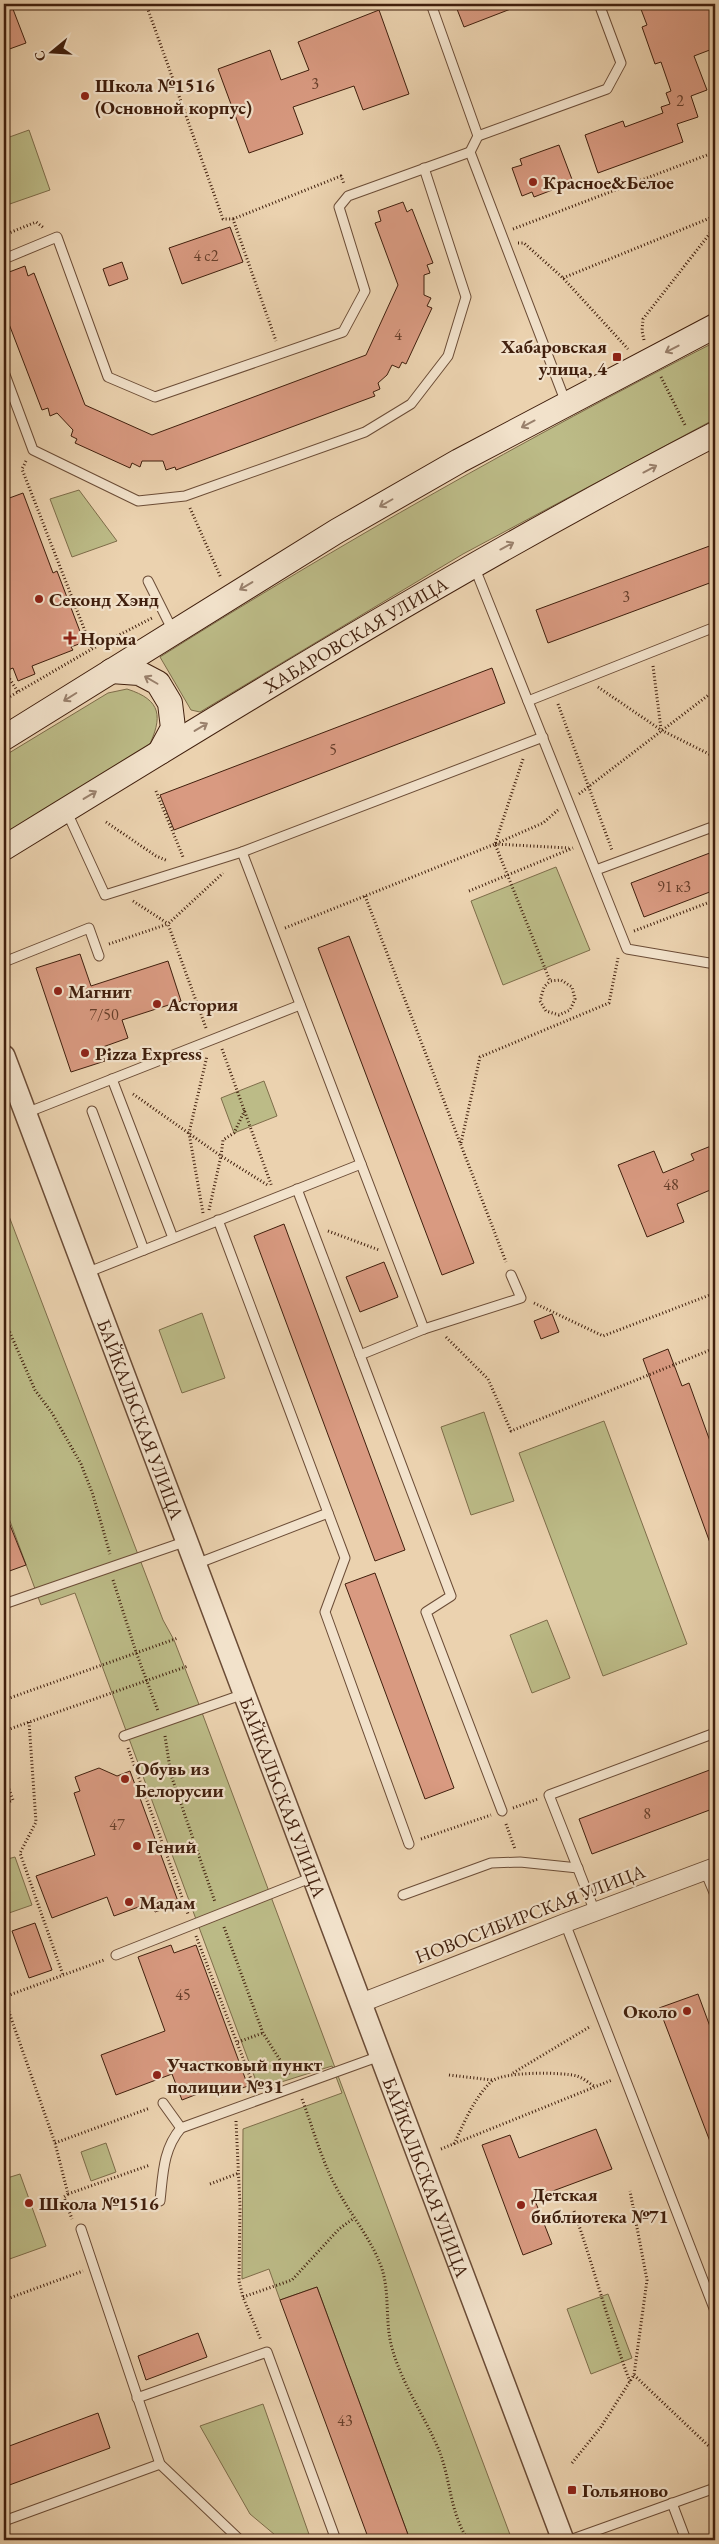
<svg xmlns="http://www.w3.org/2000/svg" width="719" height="2544" font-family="'EB Garamond',serif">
	<rect width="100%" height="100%" fill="#ebd2af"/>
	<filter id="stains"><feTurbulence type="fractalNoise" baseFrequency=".004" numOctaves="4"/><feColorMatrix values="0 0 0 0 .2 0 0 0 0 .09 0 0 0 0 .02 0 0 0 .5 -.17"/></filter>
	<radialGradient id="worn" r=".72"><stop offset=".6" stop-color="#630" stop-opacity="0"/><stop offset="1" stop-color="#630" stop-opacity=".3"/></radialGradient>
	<!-- green -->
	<g fill="#bcbb87" stroke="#7e6d4a">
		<polygon points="29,130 50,190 4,206 4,139"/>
		<path d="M715 342V419L463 554 200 712 191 710 160 657C341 543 525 439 715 342Z"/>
		<polygon points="79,490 117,541 72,557 50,499"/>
		<path d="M127 689C162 700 163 717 148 748L4 834V756L108 693Z"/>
		<polygon points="556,867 590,950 503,985 471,901"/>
		<polygon points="264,1081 277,1116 234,1133 221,1098"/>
		<polygon points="4,1203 163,1620 174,1640 198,1702 512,2540 410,2540 317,2287 280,2300 269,2269 242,2279 243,2129 342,2093 332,2066 259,2089 75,1593 41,1605 4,1505"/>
		<polygon points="202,1313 225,1378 182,1393 159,1330"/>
		<polygon points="484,1412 514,1501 471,1515 441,1427"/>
		<polygon points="604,1421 687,1644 603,1676 519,1453"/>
		<polygon points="547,1620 570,1678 532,1693 510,1635"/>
		<polygon points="15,1857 32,1905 9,1913 4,1899 4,1860"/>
		<polygon points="106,2143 116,2172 91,2181 81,2152"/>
		<polygon points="20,2174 46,2246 4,2261 4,2179"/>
		<polygon points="608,2294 632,2358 591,2374 567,2309"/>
		<polygon points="263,2404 311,2540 281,2540 250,2514 200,2426"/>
	</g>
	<!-- building -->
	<g fill="#d99a81" stroke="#401f0d">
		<polygon points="4,4 11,4 26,43 4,51"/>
		<polygon points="455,4 521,4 521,5 464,27"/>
		<polygon points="639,4 715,4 715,48 694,56 707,90 691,96 698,117 677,124 683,142 598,173 585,135 623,121 625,127 663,113 661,107 670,104 666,93 671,91 661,62 655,64 642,27 647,25"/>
		<polygon points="379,10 409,94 363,110 354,86 293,107 303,134 249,153 218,69 270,50 281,80 309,70 298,42"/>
		<polygon points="559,145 573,182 534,197 532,192 522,196 512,168 522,165 520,159"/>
		<polygon points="403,202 407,212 412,209 433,263 427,265 430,273 424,275 424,295 431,298 427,306 432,308 406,364 402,362 399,368 392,365 387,375 378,383 380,389 373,392 375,396 176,470 175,467 166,470 163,461 142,461 140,467 132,463 130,468 75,443 77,439 71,436 73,430 57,413 50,416 48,408 42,410 4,311 4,274 25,266 28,276 34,273 85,405 152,435 366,355 398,285 375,223 381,221 378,211"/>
		<polygon points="230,227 243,262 182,284 169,248"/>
		<polygon points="122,262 128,279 109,286 103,269"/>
		<polygon points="23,493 53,573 57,571 84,642 71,647 73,650 32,666 35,674 18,681 13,668 8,670 4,659 4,500"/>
		<polygon points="715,544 715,581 548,643 536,610"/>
		<polygon points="492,668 505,703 174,830 160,795"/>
		<polygon points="715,851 715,890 644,917 631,883"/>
		<polygon points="349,936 474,1263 442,1275 318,948"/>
		<polygon points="80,954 91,986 168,961 181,1001 122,1020 128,1038 100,1048 105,1061 71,1072 36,968"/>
		<polygon points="711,1146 715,1157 715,1188 677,1204 684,1222 647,1237 618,1165 654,1151 663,1173 694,1160 691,1154"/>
		<polygon points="284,1224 405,1550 375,1561 254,1236"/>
		<polygon points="384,1262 398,1297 360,1312 346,1277"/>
		<polygon points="552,1314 559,1332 541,1339 534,1321"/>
		<polygon points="668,1349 682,1386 689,1383 715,1455 715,1550 713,1551 643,1359"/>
		<polygon points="4,1510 26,1565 4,1573"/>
		<polygon points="375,1573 454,1788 425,1799 345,1584"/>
		<polygon points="99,1768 117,1776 130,1771 179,1904 155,1912 152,1902 114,1916 107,1897 52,1918 36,1876 95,1855 74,1793 80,1791 75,1777"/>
		<polygon points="715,1768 715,1808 592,1854 579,1819"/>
		<polygon points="35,1923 52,1970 29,1978 12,1931"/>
		<polygon points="171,1945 174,1953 196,1945 248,2086 222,2095 218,2086 182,2100 172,2074 116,2095 101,2055 165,2031 138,1957"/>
		<polygon points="698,1994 715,2040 714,2152 659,2008"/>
		<polygon points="596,2129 612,2169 534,2198 552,2244 523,2255 482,2145 510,2135 519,2158"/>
		<polygon points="317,2287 410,2540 369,2540 280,2300"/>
		<polygon points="198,2333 207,2357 146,2380 138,2356"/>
		<polygon points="98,2413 110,2448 4,2487 4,2448"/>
	</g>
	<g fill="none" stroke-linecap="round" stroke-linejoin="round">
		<defs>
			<g id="service">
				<polyline points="431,4 478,136 470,152 566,403"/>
				<polyline points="478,136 607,89 621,63 599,4"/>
				<polyline points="4,259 57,237 108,377 155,397 343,332 365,291 339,207 348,196 470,152"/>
				<polyline points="4,372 33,450 138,501 185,496 365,432 411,404 448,356 466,297 424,168"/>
				<polyline points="474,566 627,949 715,964"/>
				<polyline points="148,581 173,631"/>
				<polyline points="528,701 715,627"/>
				<polyline points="66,810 105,895 242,852 543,737"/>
				<polyline points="242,852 424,1329"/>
				<polyline points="596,870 715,826"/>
				<polyline points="4,962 89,928 99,956"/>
				<polyline points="112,1079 173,1238"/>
				<polyline points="92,1111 144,1250"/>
				<polyline points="26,1113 300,1005"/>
				<polyline points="297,1189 360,1355"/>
				<polyline points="218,1220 345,1558 325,1612 409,1844"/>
				<polyline points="86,1273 361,1164"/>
				<polyline points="196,1564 328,1513"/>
				<polyline points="4,1604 187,1541"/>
				<polyline points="124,1736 244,1694"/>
				<polyline points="502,1811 426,1612 451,1596 360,1355 424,1329 521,1298 511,1275"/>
				<polyline points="705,1871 715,1895"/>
				<polyline points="403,1895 491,1863 520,1862 578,1868"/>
				<polyline points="595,1912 549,1795 715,1733"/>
				<polyline points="565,1923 715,2311"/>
				<polyline points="116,1955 313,1877"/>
				<polyline points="163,2103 181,2128 380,2056"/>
				<path d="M160 2201C163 2174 163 2149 181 2128"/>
				<polyline points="81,2229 160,2464 240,2540"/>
				<polyline points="137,2398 267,2352 336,2540"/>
				<polyline points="672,2503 686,2540"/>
				<polyline points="4,2521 160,2464"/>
				<polyline points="570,2540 715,2488"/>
			</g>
			<polyline id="minor" points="361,2003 565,1923 715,1867"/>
			<g id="tertiary">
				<path id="s1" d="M4 1056 563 2540"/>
			</g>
			<g id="secondary">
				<polyline points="111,671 139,673 158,683 170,703 173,728 160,752"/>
				<polyline points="4,738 337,531 459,461 715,326"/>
				<path id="s2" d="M4 848C238 704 471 560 715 434"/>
			</g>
		</defs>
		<!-- service casing -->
		<use href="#service" stroke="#6b4c36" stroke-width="11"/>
		<!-- minor casing -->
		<use href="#minor" stroke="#6b4c36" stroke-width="20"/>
		<!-- tertiary casing -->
		<use href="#tertiary" stroke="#6b4c36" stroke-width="24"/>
		<!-- secondary casing -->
		<use href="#secondary" stroke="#401f0d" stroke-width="26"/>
		<!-- path -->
		<g stroke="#401f0d" stroke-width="3" stroke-dasharray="1 2.5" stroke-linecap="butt">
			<polyline points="146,4 223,219 233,219 276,341"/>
			<polyline points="233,219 341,176 344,184"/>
			<polyline points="513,229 715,152"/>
			<polyline points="4,235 36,222 44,228"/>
			<polyline points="518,243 524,243 563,278 628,349"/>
			<polyline points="563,278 715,216"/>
			<polyline points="644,340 642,331 643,319 715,227"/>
			<polyline points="661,377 686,427"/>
			<polyline points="26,461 22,469 92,649"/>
			<polyline points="712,478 715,476"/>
			<polyline points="190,508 221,578"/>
			<polyline points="653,666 661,729"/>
			<polyline points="4,670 18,692"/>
			<polyline points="598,687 661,730 715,757"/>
			<polyline points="4,700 92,649 152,618"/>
			<polyline points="558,704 612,850"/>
			<polyline points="523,759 495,844 550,981 561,980 572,987 575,999 570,1010 559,1015 546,1011 540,1001 544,987 550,981"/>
			<polyline points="156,791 183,857"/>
			<polyline points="579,794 715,690"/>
			<polyline points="106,822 156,856 168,861"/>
			<polyline points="495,844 569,848"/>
			<polyline points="469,891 573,848"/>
			<polyline points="365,896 506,1262"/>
			<polyline points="133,901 167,923"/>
			<polyline points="285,928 495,844 543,823 558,810"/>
			<polyline points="634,931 715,900"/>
			<polyline points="109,944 168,924"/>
			<polyline points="206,1028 168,924 223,873"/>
			<polyline points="222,1049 272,1187"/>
			<polyline points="133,1094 221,1156 269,1186"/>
			<polyline points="461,1143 480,1057 609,1003 618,958"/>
			<polyline points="209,1210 221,1156 223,1140 234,1133 245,1110"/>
			<polyline points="203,1213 189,1133 207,1056"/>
			<polyline points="328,1231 379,1250"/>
			<polyline points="534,1303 603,1336 715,1293"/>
			<polyline points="4,1319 35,1390 52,1413 81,1464 93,1495 110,1554"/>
			<polyline points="446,1337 488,1379 511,1431 715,1348"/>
			<polyline points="113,1580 136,1652 158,1711"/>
			<polyline points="4,1700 178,1638"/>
			<polyline points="29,1722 36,1822 20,1853 63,1975"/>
			<polyline points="4,1731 188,1666"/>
			<polyline points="165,1736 171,1775 215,1902"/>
			<polyline points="128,1748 188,1914"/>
			<polyline points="4,1776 13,1800 4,1804"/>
			<polyline points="513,1808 538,1799"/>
			<polyline points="506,1824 515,1849"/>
			<polyline points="421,1839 491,1815"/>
			<polyline points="224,1927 263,2033 290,2076"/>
			<polyline points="196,1936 254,2087"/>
			<polyline points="4,1997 104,1960"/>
			<polyline points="4,1998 55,2143 68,2194 64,2197 72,2219"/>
			<polyline points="238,2042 263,2033"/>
			<polyline points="513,2073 591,2026"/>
			<polyline points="449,2075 492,2080"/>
			<path d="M302 2099C313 2128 321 2159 336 2187 350 2214 370 2237 381 2266 390 2291 385 2319 391 2344 400 2381 423 2413 438 2448 451 2478 449 2511 468 2540"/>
			<polyline points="236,2121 240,2206 239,2281 243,2297 261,2340"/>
			<polyline points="55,2143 150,2108"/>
			<path d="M454 2144C464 2123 474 2098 491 2082 502 2071 562 2072 577 2076 583 2078 589 2083 594 2086"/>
			<polyline points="441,2149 612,2080"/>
			<polyline points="210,2184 239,2173"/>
			<polyline points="68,2194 150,2165"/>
			<path d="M574 2211C594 2268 609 2326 630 2382"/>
			<polyline points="243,2297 292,2280 339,2229 354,2218"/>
			<polyline points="4,2300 83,2271"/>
			<polyline points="634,2375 715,2452"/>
			<polyline points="572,2463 601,2427 634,2375 647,2280 630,2191"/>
		</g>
		<!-- service -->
		<use href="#service" stroke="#f2e2cb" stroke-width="9"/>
		<!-- minor -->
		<use href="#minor" stroke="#f2e2cb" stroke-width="18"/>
		<!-- tertiary -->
		<use href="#tertiary" stroke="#f2e2cb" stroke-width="21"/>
		<!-- secondary -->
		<use href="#secondary" stroke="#f2e2cb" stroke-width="24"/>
	</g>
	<!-- one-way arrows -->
	<defs><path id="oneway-shaft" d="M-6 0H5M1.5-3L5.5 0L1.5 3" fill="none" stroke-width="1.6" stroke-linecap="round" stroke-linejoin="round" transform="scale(1.25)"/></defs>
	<g stroke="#99806c">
		<use href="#oneway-shaft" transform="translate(672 349) rotate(153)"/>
		<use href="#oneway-shaft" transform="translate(528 424) rotate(152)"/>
		<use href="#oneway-shaft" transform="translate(650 469) rotate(-28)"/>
		<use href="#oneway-shaft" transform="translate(386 503) rotate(150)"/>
		<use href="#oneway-shaft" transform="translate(507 546) rotate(-28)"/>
		<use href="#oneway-shaft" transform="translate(246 586) rotate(149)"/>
		<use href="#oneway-shaft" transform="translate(151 680) rotate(-150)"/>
		<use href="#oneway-shaft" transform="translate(70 697) rotate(148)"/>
		<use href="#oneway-shaft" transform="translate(201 727) rotate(-31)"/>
		<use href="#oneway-shaft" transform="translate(90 795) rotate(-31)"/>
	</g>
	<!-- markers -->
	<g fill="#8f2418" stroke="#f2e2cb" stroke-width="2">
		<circle cx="85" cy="96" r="5"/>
		<circle cx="533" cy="182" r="5"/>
		<rect x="612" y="352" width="10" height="10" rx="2.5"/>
		<circle cx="39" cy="599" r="5"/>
		<path d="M67.5 630.5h5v5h5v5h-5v5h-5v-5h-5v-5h5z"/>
		<circle cx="58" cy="991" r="5"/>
		<circle cx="157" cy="1004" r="5"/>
		<circle cx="85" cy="1053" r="5"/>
		<circle cx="125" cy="1779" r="5"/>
		<circle cx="137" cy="1846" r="5"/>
		<circle cx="129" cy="1902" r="5"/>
		<circle cx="687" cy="2011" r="5"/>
		<circle cx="157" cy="2075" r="5"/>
		<circle cx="29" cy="2203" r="5"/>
		<circle cx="521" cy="2205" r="5"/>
		<rect x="567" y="2485" width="10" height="10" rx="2.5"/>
	</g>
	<g text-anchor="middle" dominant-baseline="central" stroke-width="4.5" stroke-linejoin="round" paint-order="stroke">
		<!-- number labels -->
		<g font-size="16" fill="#663e2a">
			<text x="315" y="83">3</text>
			<text x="680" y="100">2</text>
			<text x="206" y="255">4 с2</text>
			<text x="398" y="334">4</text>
			<text x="626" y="596">3</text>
			<text x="333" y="749">5</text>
			<text x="674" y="886">91 к3</text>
			<text x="104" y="1014">7/50</text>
			<text x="671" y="1184">48</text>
			<text x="647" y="1813">8</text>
			<text x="117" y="1824">47</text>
			<text x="183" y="1994">45</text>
			<text x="345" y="2420">43</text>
		</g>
		<!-- poi labels -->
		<g font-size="19" font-weight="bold" fill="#401f0d" stroke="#f2e2cb" text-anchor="start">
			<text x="95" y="85">Школа №1516<tspan x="95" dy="22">(Основной корпус)</tspan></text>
			<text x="543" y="182">Красное&amp;Белое</text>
			<text x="607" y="346" text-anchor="end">Хабаровская<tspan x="607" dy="22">улица, 4</tspan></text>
			<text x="49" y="599">Секонд Хэнд</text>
			<text x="80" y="638">Норма</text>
			<text x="68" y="991">Магнит</text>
			<text x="167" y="1004">Астория</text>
			<text x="95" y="1053">Pizza Express</text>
			<text x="135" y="1768">Обувь из<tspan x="135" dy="22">Белорусии</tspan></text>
			<text x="147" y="1846">Гений</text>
			<text x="139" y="1902">Мадам</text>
			<text x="677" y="2011" text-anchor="end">Около</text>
			<text x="167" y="2064">Участковый пункт<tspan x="167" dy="22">полиции №31</tspan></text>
			<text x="531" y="2194">Детская<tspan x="531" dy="22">библиотека №71</tspan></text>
			<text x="39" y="2203">Школа №1516</text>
			<text x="582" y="2490">Гольяново</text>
		</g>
		<!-- street labels -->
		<g font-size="19" fill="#401f0d" stroke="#f2e2cb">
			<text stroke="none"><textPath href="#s2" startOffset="411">ХАБАРОВСКАЯ УЛИЦА</textPath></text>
			<text stroke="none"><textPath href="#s1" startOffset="388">БАЙКАЛЬСКАЯ УЛИЦА</textPath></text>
			<text stroke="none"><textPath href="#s1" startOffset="792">БАЙКАЛЬСКАЯ УЛИЦА</textPath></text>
			<text transform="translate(530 1914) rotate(-21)">НОВОСИБИРСКАЯ УЛИЦА</text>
			<text stroke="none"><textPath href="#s1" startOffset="1198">БАЙКАЛЬСКАЯ УЛИЦА</textPath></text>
		</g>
	</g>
	<!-- margin -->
	<rect width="719" height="2544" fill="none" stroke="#ebd2af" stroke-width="20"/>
	<rect x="5" y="5" width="709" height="2534" fill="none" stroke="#401f0d" stroke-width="2.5"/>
	<rect x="10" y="10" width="699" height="2524" fill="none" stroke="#401f0d"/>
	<!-- north arrow -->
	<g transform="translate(52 52) rotate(252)" stroke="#f2e2cb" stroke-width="4" paint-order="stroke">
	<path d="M0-4L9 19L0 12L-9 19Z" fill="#401f0d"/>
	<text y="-8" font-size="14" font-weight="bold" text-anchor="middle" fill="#401f0d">С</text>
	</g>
	<rect width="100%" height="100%" filter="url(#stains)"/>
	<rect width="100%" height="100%" fill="url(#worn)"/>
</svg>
